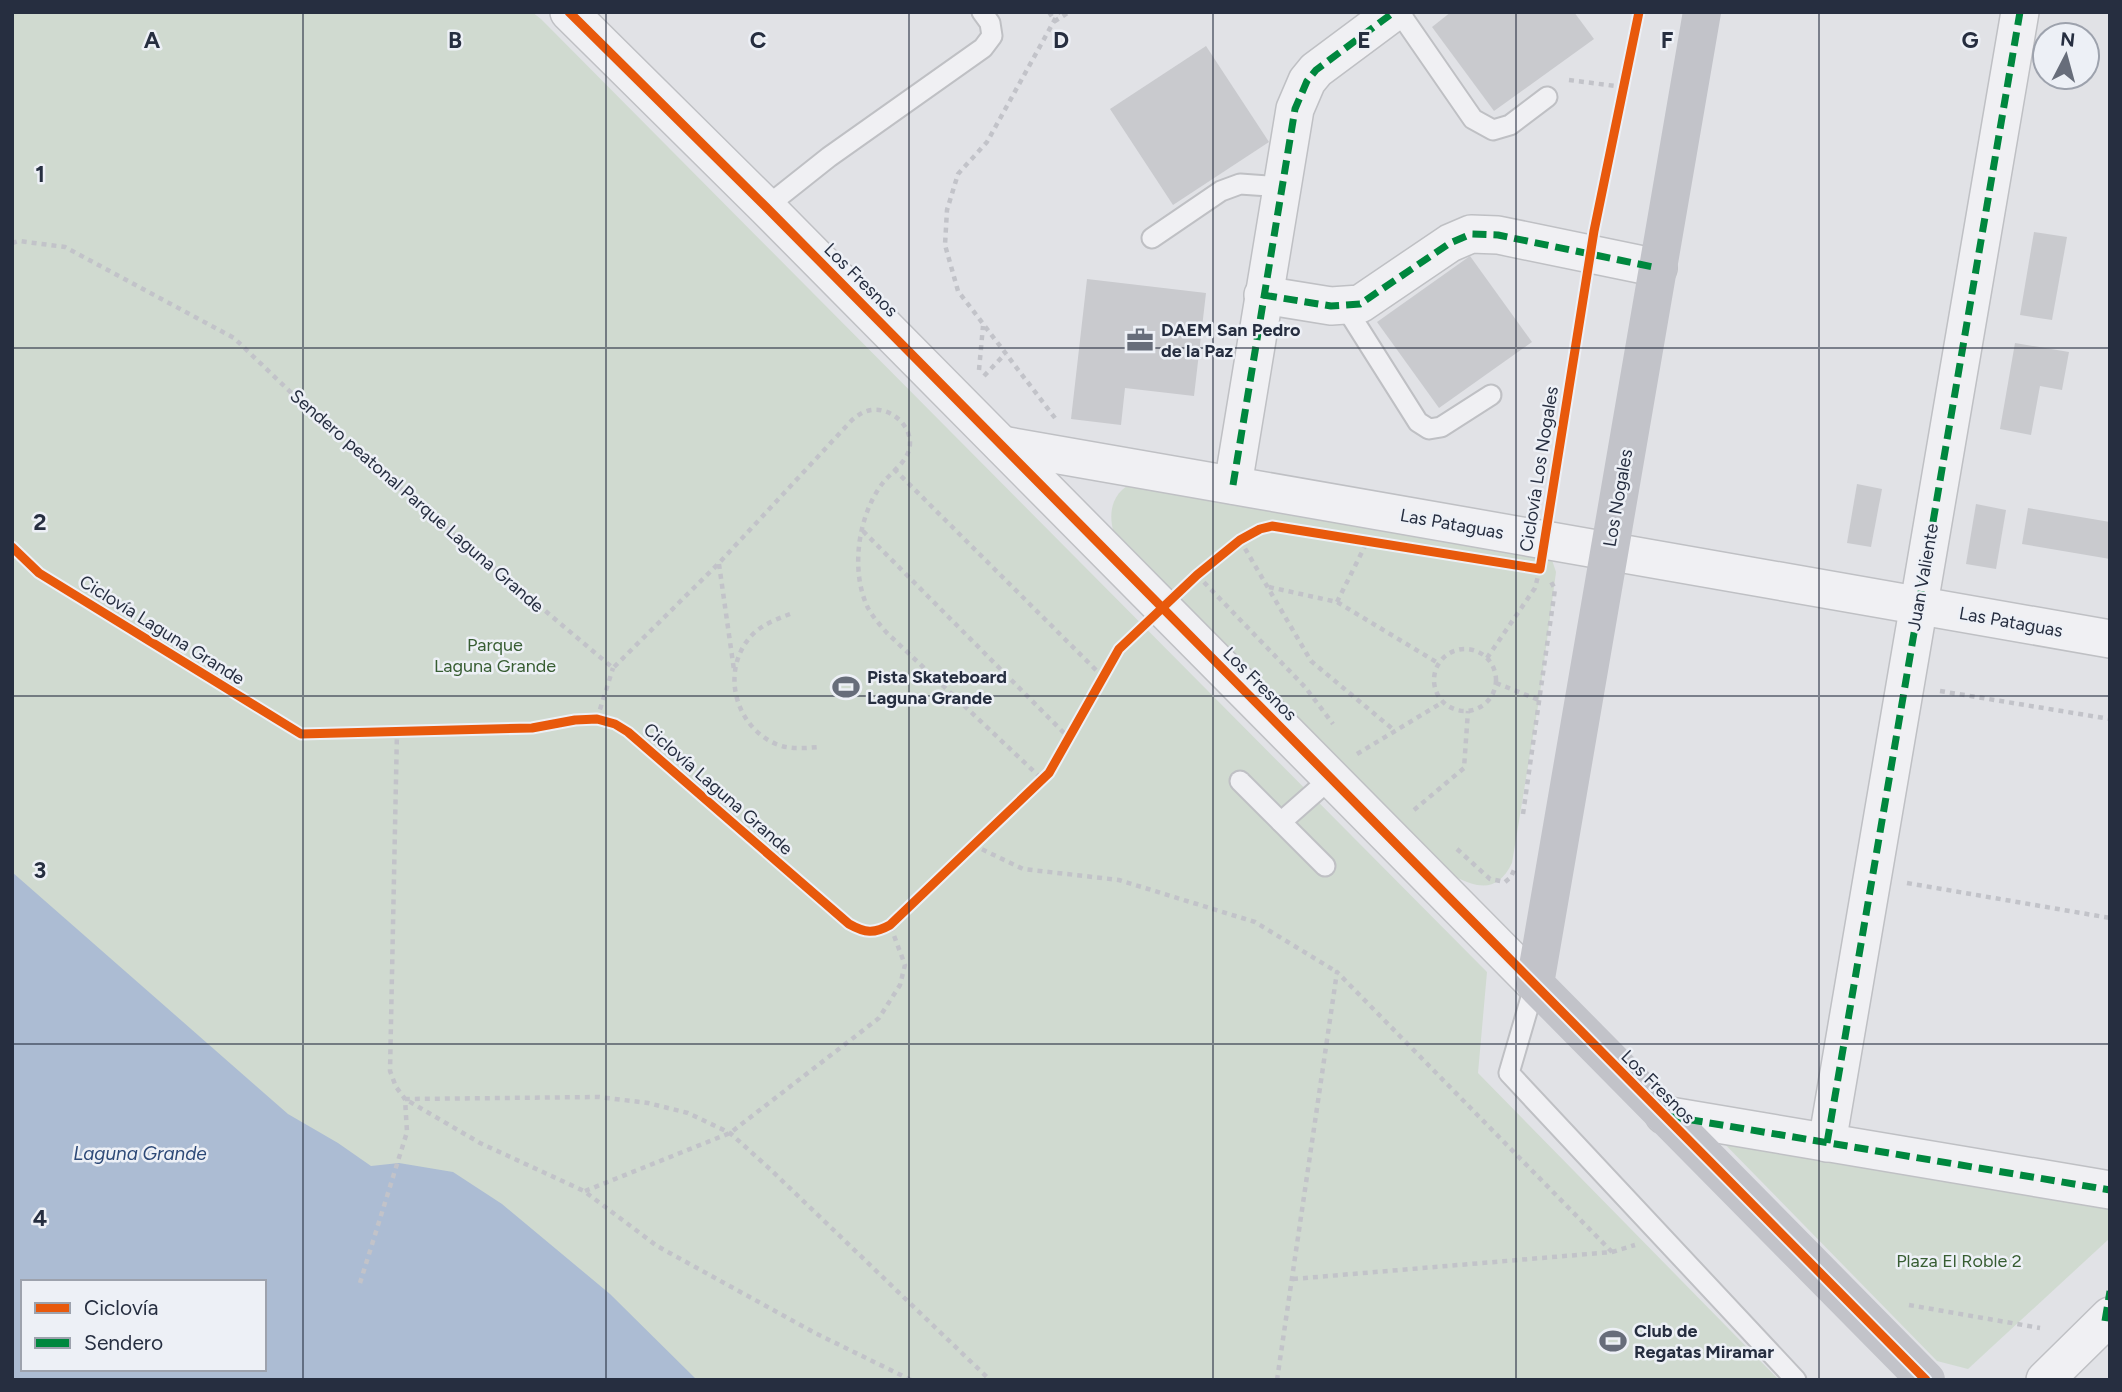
<svg xmlns="http://www.w3.org/2000/svg" width="2122" height="1392" font-family="Figtree,sans-serif">
	<rect width="100%" height="100%" fill="#e1e2e6"/>
	<!-- green -->
	<g fill="#d0dad0" fill-rule="evenodd">
		<path d="M12 12H532L541 19 1487 972 1478 1073 1779 1380H12ZM23 1282H264V1369H23Z"/>
		<path d="M1136 481 1552 560 1556 572 1539 700 1512 863C1499 890 1481 890 1456 877L1115 537C1107 513 1111 492 1136 481Z"/>
		<polygon points="1710,1129 2110,1199 2110,1238 1968,1369 1937,1361"/>
	</g>
	<!-- water -->
	<path fill="#acbcd3" fill-rule="evenodd" d="M12 872 288 1114 338 1143 371 1166 399 1163 453 1172 502 1204 610 1294 697 1380H12ZM23 1282H264V1369H23Z"/>
	<!-- building -->
	<g fill="#c9cace">
		<polygon points="1451,12 1574,12 1594,39 1494,111 1432,27"/>
		<polygon points="1206,46 1269,142 1173,205 1110,109"/>
		<polygon points="2034,232 2067,237 2052,320 2020,315"/>
		<polygon points="1470,256 1532,342 1439,408 1377,322"/>
		<polygon points="1087,279 1206,293 1194,396 1125,388 1121,425 1071,419"/>
		<polygon points="2015,343 2069,352 2062,390 2040,386 2031,435 2000,429"/>
		<polygon points="1857,484 1882,489 1871,547 1847,543"/>
		<polygon points="1976,504 2006,510 1996,569 1966,564"/>
		<polygon points="2028,508 2110,522 2110,559 2022,544"/>
	</g>
	<g fill="none" stroke-linecap="round" stroke-linejoin="round">
		<defs>
			<g id="lane">
				<polyline points="1399,12 1473,119 1493,130 1510,125 1547,97"/>
				<polyline points="766,207 829,157 983,48 992,36 990,23 982,12"/>
				<polyline points="1152,238 1221,191 1240,184 1281,187"/>
				<polyline points="1344,305 1418,422 1429,429 1441,427 1491,395"/>
				<polyline points="1240,781 1325,866"/>
				<polyline points="1281,822 1331,778"/>
				<polyline points="1535,984 1509,1073 1796,1380"/>
			</g>
			<g id="street">
				<polyline points="569,12 766,207 1535,984"/>
				<polyline points="1263,295 1331,306 1360,304 1450,243 1471,234 1498,235 1658,268"/>
				<polyline points="1002,445 2110,639"/>
				<polyline points="1233,485 1295,109 1307,81 1316,70 1394,12"/>
				<polyline points="1664,1115 2110,1190"/>
				<polyline points="1827,1143 2020,12"/>
				<polyline points="2045,1380 2110,1316"/>
			</g>
		</defs>
		<!-- lane casing -->
		<use href="#lane" stroke="#bfc0c4" stroke-width="23"/>
		<!-- street casing -->
		<use href="#street" stroke="#bfc0c4" stroke-width="40"/>
		<!-- path -->
		<g stroke="#c2c3c9" stroke-width="4.5" stroke-dasharray="5 5" stroke-linecap="butt">
			<polyline points="1049,12 1055,21 1069,12"/>
			<polyline points="1569,80 1623,87"/>
			<path d="M12 243 19 241 65 247 234 338 326 426 613 668 719 563 852 420C858 415 864 411 871 410 893 407 915 429 909 450 905 464 890 473 882 484 858 516 850 571 868 608 873 617 880 625 887 633L1042 779"/>
			<polyline points="979,370 983,326"/>
			<polyline points="984,376 1005,354"/>
			<polyline points="1055,418 958,291 945,245 947,210 958,174 987,142 1059,12"/>
			<polyline points="894,469 1103,677"/>
			<polyline points="863,531 1069,738"/>
			<polyline points="1240,540 1311,661 1395,731"/>
			<polyline points="719,564 734,670"/>
			<polyline points="1197,575 1305,687 1333,724"/>
			<polyline points="1269,587 1337,602 1438,663"/>
			<polyline points="1337,602 1365,546"/>
			<path d="M790 614C777 619 763 624 752 635 720 669 734 726 776 744 790 750 805 748 819 747"/>
			<circle cx="1465" cy="680" r="31"/>
			<polyline points="1487,658 1535,588 1538,576"/>
			<polyline points="1496,683 1539,700"/>
			<polyline points="1940,691 2110,719"/>
			<polyline points="597,719 613,668"/>
			<polyline points="1357,754 1443,702"/>
			<polyline points="1414,810 1464,768 1468,711"/>
			<polyline points="1523,814 1555,589 1549,578"/>
			<polyline points="973,845 1023,869 1119,880 1255,922 1337,972"/>
			<polyline points="1457,849 1490,879 1505,882 1511,877 1514,870"/>
			<polyline points="1907,883 2110,918"/>
			<polyline points="585,1191 730,1133 879,1018 900,985 905,965 890,925"/>
			<polyline points="1612,1252 1635,1245"/>
			<polyline points="360,1283 407,1132 405,1099 396,1087 390,1071 397,731"/>
			<polyline points="1909,1305 2040,1328"/>
			<polyline points="911,1380 815,1333 657,1246 584,1191 480,1143 405,1099 599,1097 648,1103 688,1113 730,1133 771,1170 990,1380"/>
			<polyline points="1277,1380 1337,972 1612,1252 1293,1279"/>
		</g>
		<!-- lane -->
		<use href="#lane" stroke="#f0f0f3" stroke-width="19"/>
		<!-- street -->
		<use href="#street" stroke="#f0f0f3" stroke-width="37"/>
		<!-- secondary -->
		<polyline stroke="#c2c3c9" stroke-width="38" points="1702,12 1535,984 1926,1380"/>
		<!-- quiet -->
		<g stroke="#00873e" stroke-width="7" stroke-dasharray="14 7" stroke-linecap="butt">
			<polyline points="1263,295 1331,306 1360,304 1450,243 1471,234 1498,235 1658,268"/>
			<polyline points="1233,485 1295,109 1307,81 1316,70 1394,12"/>
			<polyline points="1668,1116 2110,1190"/>
			<polyline points="1827,1143 2020,12"/>
			<polyline points="2105,1321 2110,1291"/>
		</g>
		<defs>
			<g id="cycleway">
				<polyline points="569,12 766,207 1926,1380"/>
				<path d="M12 547 39 573 301 734 532 728 575 720 597 719 615 724 628 732 849 924C865 933 874 934 890 925L1049 773 1119 649 1197 575 1240 540 1260 529 1272 526 1540 569 1594 231 1639 12"/>
			</g>
		</defs>
		<!-- cycleway casing -->
		<use href="#cycleway" stroke="#edf0f6" stroke-width="13"/>
		<!-- cycleway -->
		<use href="#cycleway" stroke="#e8590c" stroke-width="9"/>
	</g>
	<!-- grid -->
	<path fill="none" stroke="#262e40" stroke-width="2" stroke-opacity="0.55" d="M303 12V1380M606 12V1380M909 12V1380M1213 12V1380M1516 12V1380M1819 12V1380M12 348H2110M12 696H2110M12 1044H2110"/>
	<!-- icons -->
	<defs>
		<symbol id="office-bare" viewBox="-9 -9 18 18"><path d="M-6-3h4V-5.5h4V-3h4V5H-6ZM-1-4.5V-3h2v-1.5ZM-6 0V1H6V0Z" fill="#676d7a" stroke="#edf0f6" stroke-width="2.5" paint-order="stroke"/></symbol>
		<symbol id="stadium-bare" viewBox="-9 -9 18 18"><path d="M0-5a6.5 5 0 1 0 0 10a6.5 5 0 1 0 0-10ZM-3.5-1.8h7v3.6h-7Z" fill="#676d7a" stroke="#edf0f6" stroke-width="2.5" paint-order="stroke"/></symbol>
	</defs>
	<g fill-rule="evenodd">
		<use href="#office-bare" x="1121" y="321" width="38" height="38"/>
		<use href="#stadium-bare" x="827" y="668" width="38" height="38"/>
		<use href="#stadium-bare" x="1594" y="1322" width="38" height="38"/>
	</g>
	<g text-anchor="middle" dominant-baseline="central" stroke-width="5" stroke-linejoin="round" paint-order="stroke">
		<!-- street labels -->
		<g font-size="18" fill="#262e40" stroke="#edf0f6">
			<text transform="translate(861 280) rotate(45)">Los Fresnos</text>
			<text transform="translate(1539 469) rotate(-81)">Ciclovía Los Nogales</text>
			<text transform="translate(1618 498) rotate(-80)">Los Nogales</text>
			<text transform="translate(417 501) rotate(41)">Sendero peatonal Parque Laguna Grande</text>
			<text transform="translate(1452 524) rotate(10)">Las Pataguas</text>
			<text transform="translate(1923 577) rotate(-80)">Juan Valiente</text>
			<text transform="translate(2011 622) rotate(10)">Las Pataguas</text>
			<text transform="translate(162 630) rotate(32)">Ciclovía Laguna Grande</text>
			<text transform="translate(1260 684) rotate(45)">Los Fresnos</text>
			<text transform="translate(718 789) rotate(41)">Ciclovía Laguna Grande</text>
			<text transform="translate(1658 1087) rotate(45)">Los Fresnos</text>
		</g>
		<!-- poi labels -->
		<g font-size="18" font-weight="bold" fill="#262e40" stroke="#edf0f6" text-anchor="start">
			<text x="1161" y="330">DAEM San Pedro<tspan x="1161" dy="21">de la Paz</tspan></text>
			<text x="867" y="677">Pista Skateboard<tspan x="867" dy="21">Laguna Grande</tspan></text>
			<text x="1634" y="1331">Club de<tspan x="1634" dy="21">Regatas Miramar</tspan></text>
		</g>
		<!-- park labels -->
		<g font-size="18" fill="#375d32" stroke="#edf0f6">
			<text x="495" y="645">Parque<tspan x="495" dy="21">Laguna Grande</tspan></text>
			<text x="1959" y="1261">Plaza El Roble 2</text>
		</g>
		<!-- water labels -->
		<g font-size="19" font-style="italic" fill="#2d4977" stroke="#edf0f6">
			<text x="140" y="1153">Laguna Grande</text>
		</g>
	</g>
	<g font-size="23" text-anchor="middle" font-weight="bold" fill="#262e40" stroke="#edf0f6" stroke-width="5" stroke-linejoin="round" paint-order="stroke">
		<text x="152" y="48">A</text>
		<text x="455" y="48">B</text>
		<text x="758" y="48">C</text>
		<text x="1061" y="48">D</text>
		<text x="1364" y="48">E</text>
		<text x="1667" y="48">F</text>
		<text x="1970" y="48">G</text>
		<text x="40" y="182">1</text>
		<text x="40" y="530">2</text>
		<text x="40" y="878">3</text>
		<text x="40" y="1226">4</text>
	</g>
	<!-- border -->
	<rect width="2122" height="1392" fill="none" stroke="#262e40" stroke-width="28"/>
	<!-- legend -->
	<rect x="21" y="1280" width="245" height="91" fill="#edf0f6" stroke="#9da2ad" stroke-width="2"/>
	<rect x="35" y="1303" width="35" height="10" fill="#e8590c" stroke="#9da2ad" stroke-width="2"/>
	<text x="84" y="1315" font-size="21" fill="#262e40">Ciclovía</text>
	<rect x="35" y="1338" width="35" height="10" fill="#00873e" stroke="#9da2ad" stroke-width="2"/>
	<text x="84" y="1350" font-size="21" fill="#262e40">Sendero</text>
	<!-- north arrow -->
	<g transform="translate(2066 56) rotate(6)"><circle r="33" fill="#edf0f6" stroke="#9da2ad" stroke-width="2"/>
	<path d="M0-5L12 26L0 18L-12 26Z" fill="#676d7a"/>
	<text y="-10" font-size="19" font-weight="bold" text-anchor="middle" fill="#262e40">N</text>
	</g>
</svg>
